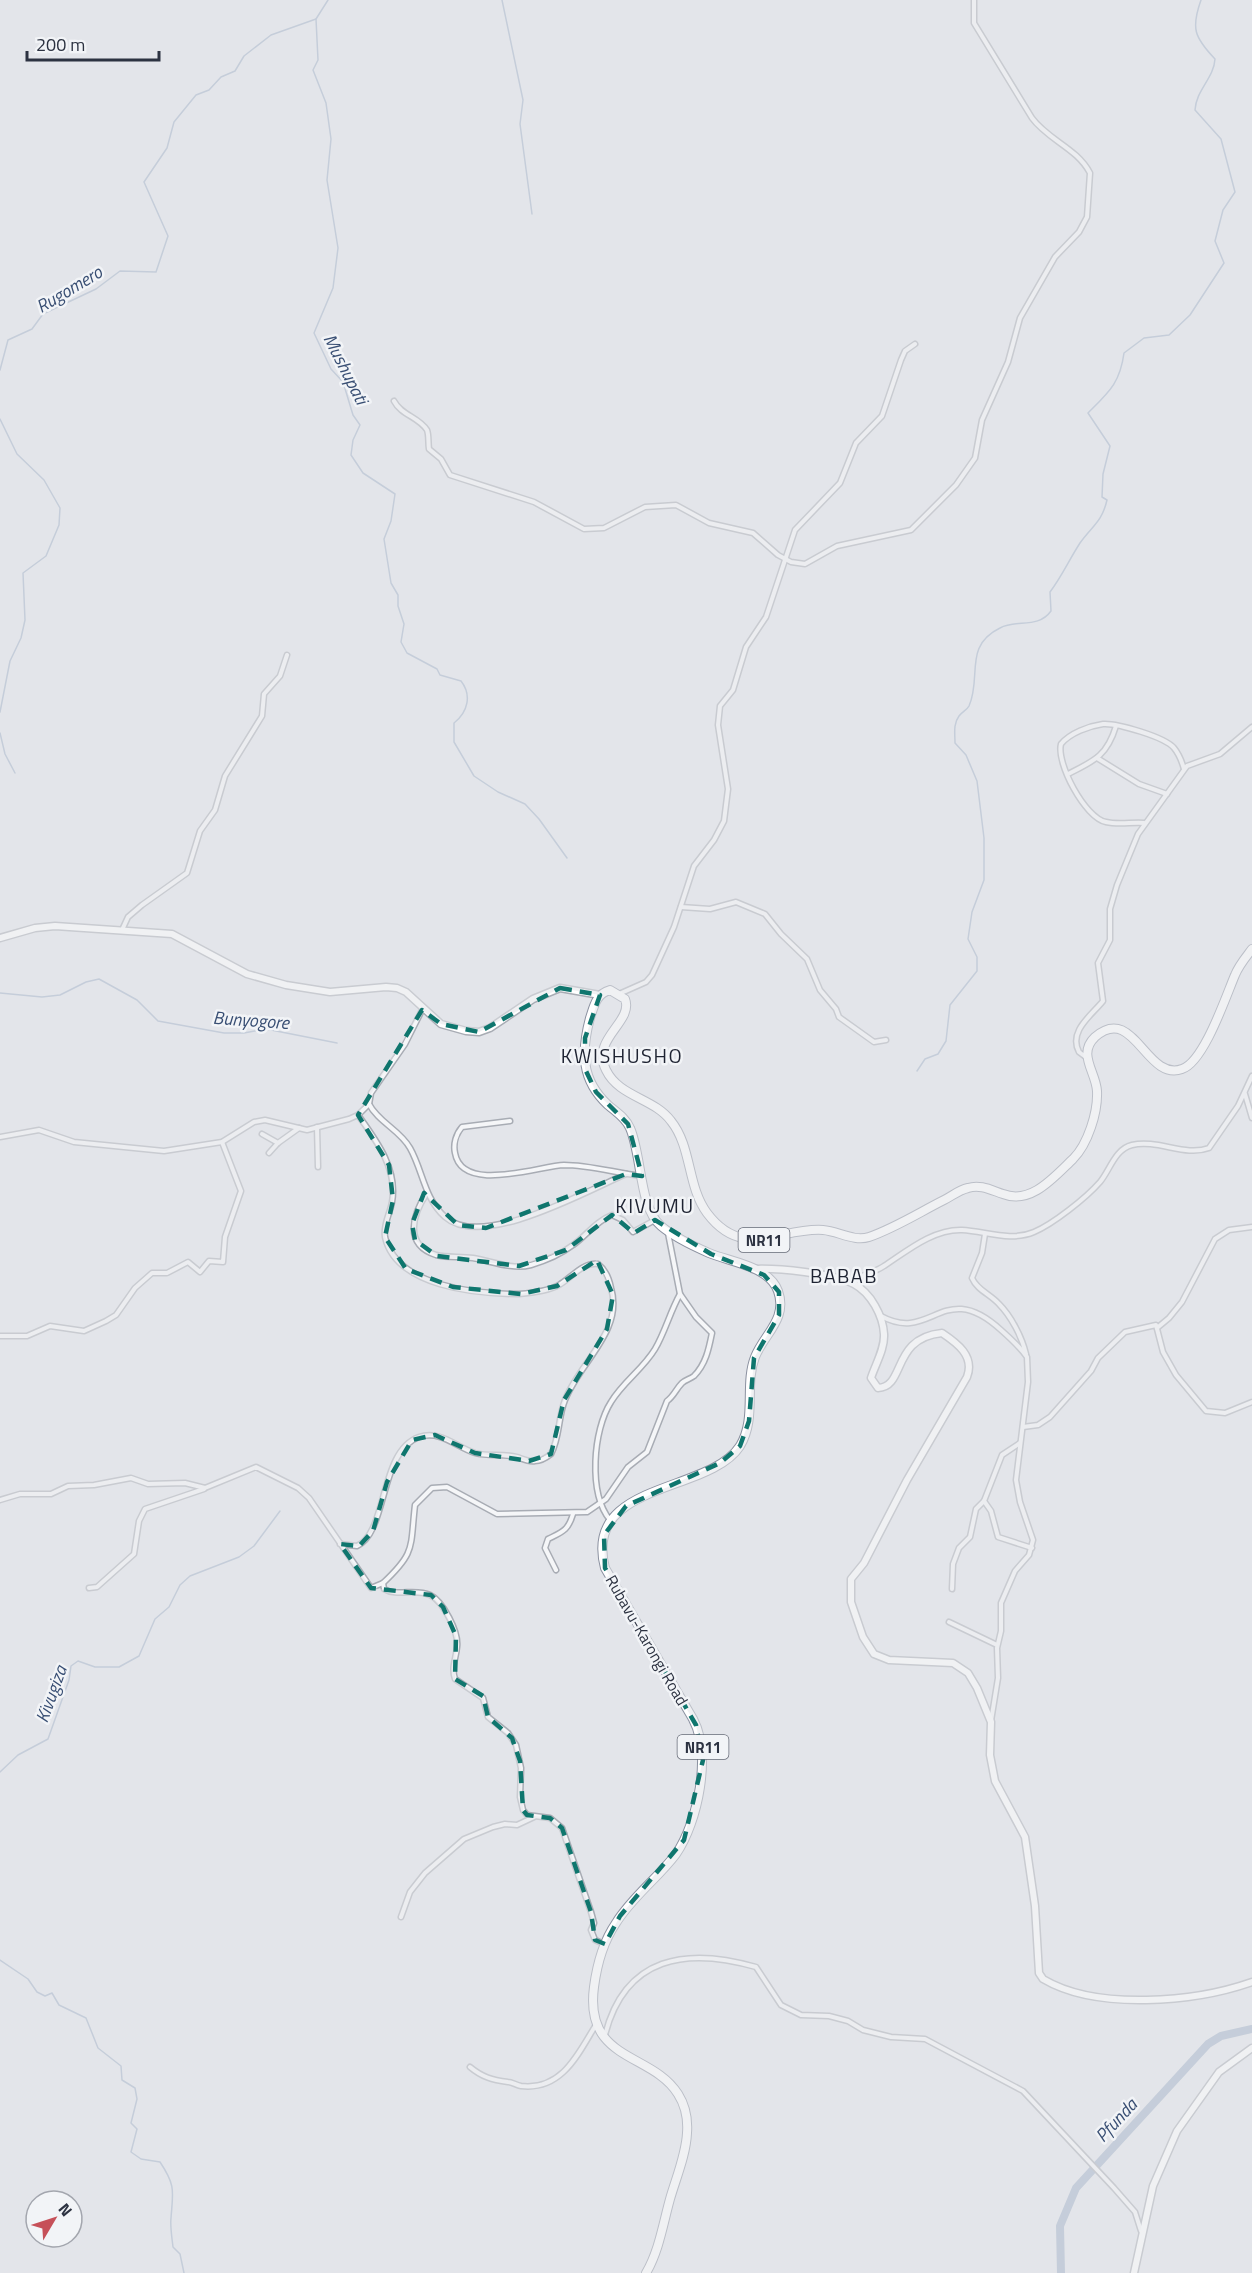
<svg xmlns="http://www.w3.org/2000/svg" width="1252" height="2273" font-family="'Titillium Web',sans-serif">
	<rect width="100%" height="100%" fill="#e3e5ea"/>
	<g fill="none" stroke-linecap="round" stroke-linejoin="round">
		<!-- stream -->
		<g stroke="#a0b0c7" stroke-width="1.5">
			<path d="M328 0 316 19 318 60 313 70 326 103 331 139 327 180 338 248 333 288 314 333 331 369 343 382 353 415 360 425 353 440 351 455 363 473 395 494 391 521 384 539 391 583 398 595V606L404 624 401 642 407 653 437 669 440 675 461 681C472 695 468 712 454 723V742L474 776 498 792 525 804 539 819 567 858"/>
			<polyline points="502,0 523,100 520,124 532,214"/>
			<polyline points="0,370 8,340 32,329 43,314 96,289 120,271 156,272 168,236 144,182 167,148 174,122 196,95 209,90 221,77 235,71 244,56 271,35 316,19"/>
			<polyline points="0,419 17,454 44,480 60,508 59,525 46,556 23,573 25,620 21,638 10,661 0,712"/>
			<polyline points="0,733 5,754 15,773"/>
			<polyline points="0,993 42,997 60,995 86,982 99,979 137,1000 158,1021 224,1033 244,1033 266,1029 337,1043"/>
			<path d="M917 1071 925 1059 938 1054 946 1041 950 1005 977 971V957L968 939 972 912 984 880V838L977 781 966 755 955 743C955 734 953 724 959 716 962 712 967 710 969 706 982 677 963 646 1000 628 1017 619 1038 629 1051 611L1050 592C1062 576 1069 560 1080 543 1092 526 1102 522 1107 500L1102 497 1103 474 1110 446 1088 413C1109 392 1120 383 1124 353L1144 338 1169 335 1190 315 1224 263 1215 241 1223 210 1235 192 1221 139 1195 110C1196 90 1214 78 1215 59 1194 37 1191 28 1201 0"/>
			<polyline points="0,1772 18,1755 48,1739 69,1680 71,1666 78,1661 95,1667 119,1667 139,1656 155,1619 169,1607 180,1585 190,1576 239,1557 254,1546 280,1511"/>
			<path d="M0 1960 28 1979 37 1992 45 1996 52 1993 59 2005 86 2018 98 2048 121 2066 122 2080 135 2088 137 2099 131 2123 137 2129 131 2152 141 2159 160 2162C176 2186 173 2191 171 2218 170 2227 172 2238 173 2247L180 2254 184 2273"/>
		</g>
		<!-- river -->
		<polyline stroke="#a0b0c7" stroke-width="8" points="1061,2273 1060,2226 1076,2188 1208,2044 1221,2036 1252,2029"/>
		<defs>
			<g id="street">
				<path d="M394 401C401 415 419 417 427 430 429 435 428 443 429 449L441 459 450 475 534 502 584 529 604 528 645 507 676 505 709 523 753 533 778 555 791 562 805 564 837 546 911 530 956 485 975 458 982 420 1008 362 1020 318 1055 257 1079 232 1087 217 1090 173C1077 148 1048 140 1032 118L974 23V0"/>
				<polyline points="1097,758 1139,784 1167,794"/>
				<path d="M1068 774C1094 761 1107 756 1116 726"/>
				<path d="M1144 823C1132 822 1118 825 1106 822 1085 818 1056 763 1061 744 1070 733 1089 726 1103 724 1117 723 1165 737 1174 748 1179 754 1182 762 1184 769"/>
				<polyline points="681,907 710,909 736,902 765,914 781,934 807,959 820,990 836,1009 839,1017 874,1042 886,1040"/>
				<polyline points="122,930 128,917 142,905 187,873 200,831 215,810 225,776 262,716 264,694 280,676 287,655"/>
				<polyline points="619,994 646,982 652,975 674,927 694,866 714,840 724,821 728,789 718,725 720,706 733,690 746,647 766,617 795,530 840,483 856,443 882,416 901,360 905,351 915,344"/>
				<path d="M422 1010 405 1044 371 1093 369 1104C378 1122 400 1130 410 1148 423 1171 424 1198 445 1217 482 1250 587 1191 626 1174"/>
				<path d="M1087 1058 1079 1052C1068 1031 1092 1015 1103 1001L1098 963 1110 940V909L1117 885 1138 834 1187 766 1220 754 1252 727"/>
				<polyline points="1245,1094 1252,1118"/>
				<path d="M510 1121 462 1127C456 1134 453 1144 455 1153 462 1194 539 1166 564 1165 589 1165 616 1173 642 1176"/>
				<polyline points="317,1127 318,1167"/>
				<polyline points="262,1134 278,1143"/>
				<polyline points="0,1137 39,1130 74,1142 164,1151 222,1142 254,1122 265,1120 307,1130 349,1119 358,1115 369,1104"/>
				<polyline points="269,1153 278,1143 299,1128"/>
				<path d="M427 1193C412 1215 404 1245 436 1255 448 1258 461 1256 473 1258 491 1261 512 1270 531 1265 545 1261 561 1254 573 1245 586 1236 596 1221 612 1215L623 1220 633 1232 655 1220"/>
				<path d="M985 1234 982 1253 972 1278C977 1290 990 1294 999 1304 1011 1316 1022 1337 1026 1354"/>
				<path d="M854 1284C861 1273 874 1273 884 1266 907 1251 933 1229 962 1230 985 1231 1011 1242 1034 1232 1053 1224 1086 1198 1100 1182 1110 1170 1115 1149 1132 1145 1158 1139 1185 1157 1209 1148L1238 1106 1252 1076"/>
				<path d="M881 1316C932 1344 943 1277 1001 1330 1010 1338 1020 1347 1027 1357L1028 1382 1016 1480 1020 1502 1033 1540 1029 1555 1015 1571 1001 1603V1631L997 1648 998 1678 991 1721"/>
				<polyline points="1157,1328 1169,1318 1182,1302 1215,1239 1229,1230 1252,1227"/>
				<polyline points="0,1336 27,1336 50,1326 84,1331 106,1321 116,1315 135,1288 152,1273 167,1273 188,1262 200,1272 209,1261 223,1262 225,1237 241,1191 222,1142"/>
				<polyline points="1023,1427 1038,1425 1050,1417 1091,1371 1098,1358 1125,1332 1156,1325 1163,1352 1176,1375 1206,1411 1225,1413 1252,1402"/>
				<polyline points="1020,1443 1002,1455 984,1501 991,1511 998,1537 1032,1548"/>
				<path d="M0 1500 20 1494H51L68 1486 94 1485 131 1478 148 1484 185 1483 205 1488 256 1467 298 1488 309 1498 371 1588 383 1583 384 1589C397 1597 415 1588 430 1595 443 1601 459 1632 457 1647 456 1659 451 1667 455 1679L483 1698 488 1717 508 1733 516 1745 521 1768 520 1797 523 1810 527 1815 550 1818 562 1828 591 1912 594 1923 591 1930 595 1940 604 1944"/>
				<path d="M610 1520C588 1493 593 1430 611 1402 623 1382 643 1369 655 1349 665 1332 670 1312 680 1294"/>
				<path d="M340 1544 357 1546C388 1532 379 1451 419 1437 441 1430 456 1447 475 1453 489 1457 503 1453 517 1457 523 1459 528 1462 535 1461 541 1461 546 1458 551 1454 560 1437 558 1417 565 1400 579 1363 624 1331 611 1288 609 1278 606 1270 598 1264 583 1262 571 1278 559 1285 548 1291 531 1293 519 1294 477 1294 396 1287 385 1237 383 1224 390 1214 392 1202 398 1169 376 1140 358 1115"/>
				<path d="M556 1570 545 1548 548 1539C562 1532 568 1531 573 1514"/>
				<path d="M383 1583C416 1552 410 1548 415 1505L432 1488 447 1487 497 1514 587 1512 606 1499 628 1467 647 1452 667 1401C674 1396 676 1389 682 1383 685 1380 690 1379 694 1376 706 1364 709 1348 712 1333L696 1317 680 1294 668 1233"/>
				<polyline points="89,1588 97,1587 134,1554 139,1521 145,1509 204,1489"/>
				<polyline points="952,1589 953,1564 959,1548 970,1537 976,1509 984,1501"/>
				<polyline points="949,1622 997,1645"/>
				<polyline points="401,1917 410,1892 425,1873 464,1839 493,1827 505,1824 517,1825 534,1817"/>
				<path d="M605 2035C625 1956 687 1947 756 1967L781 2005 801 2015 829 2016 848 2021 863 2030 891 2037 925 2039 1023 2091 1114 2188 1135 2212 1141 2231"/>
				<path d="M470 2067C482 2077 492 2080 508 2082 512 2082 516 2085 521 2086 563 2091 579 2052 597 2023"/>
			</g>
			<g id="secondary">
				<polyline points="0,938 35,928 55,926 172,934 247,974 286,985 330,992 386,987 397,988 406,992 441,1024 466,1031 479,1032 490,1028 533,999 560,988 600,995"/>
				<path d="M753 1269C777 1268 833 1273 854 1284 871 1293 883 1316 884 1334 885 1349 875 1365 871 1378L878 1388C906 1387 891 1338 942 1333 957 1343 975 1356 967 1377L907 1480 864 1563 851 1579V1602L863 1637 874 1654 889 1660 953 1663 968 1673 977 1688 991 1722 990 1755 995 1781 1025 1837 1035 1906 1039 1973 1043 1979C1097 2011 1195 2002 1252 1982"/>
				<polyline points="1134,2273 1153,2186 1177,2131 1219,2072 1252,2048"/>
			</g>
			<path id="highway" d="M646 2273C659 2251 663 2224 670 2199 676 2178 686 2155 687 2133 688 2120 685 2105 678 2094 652 2052 584 2062 594 1987 597 1964 603 1942 616 1923 632 1897 658 1878 676 1854 698 1822 712 1754 693 1719L605 1568C582 1481 709 1494 740 1446 757 1418 744 1385 755 1357 764 1334 788 1319 778 1291 769 1266 730 1262 709 1253 693 1246 674 1237 661 1226 639 1208 642 1155 630 1128 626 1118 616 1112 608 1105 581 1080 581 1052 590 1018 594 1006 596 994 610 990L625 999C634 1022 590 1039 606 1070 619 1097 654 1098 671 1121 692 1147 687 1186 707 1213 743 1261 780 1227 823 1230 838 1231 854 1242 869 1237 895 1228 920 1212 944 1200 952 1196 959 1190 968 1188 980 1184 991 1190 1003 1194 1031 1205 1054 1177 1073 1159 1088 1144 1098 1112 1097 1091 1096 1072 1077 1054 1095 1037 1134 1003 1146 1082 1182 1069 1204 1062 1226 996 1235 975 1239 965 1246 957 1252 949"/>
		</defs>
		<!-- street casing -->
		<use href="#street" stroke="#a8acb4" stroke-width="7"/>
		<!-- secondary casing -->
		<use href="#secondary" stroke="#a8acb4" stroke-width="9"/>
		<!-- highway casing -->
		<use href="#highway" stroke="#8b91a0" stroke-width="10"/>
		<!-- street -->
		<use href="#street" stroke="#f5f6f8" stroke-width="4"/>
		<!-- secondary -->
		<use href="#secondary" stroke="#fff" stroke-width="6"/>
		<!-- highway -->
		<use href="#highway" stroke="#fff" stroke-width="8"/>
	</g>
	<!-- marked area -->
	<path d="M0 0H1252V2273H0ZM560 988 600 995 585 1038V1069L596 1092 628 1124 642 1176 626 1174 486 1228 458 1225 424 1193 412 1224 415 1240 437 1256 519 1266 566 1250 612 1215 634 1233 655 1220 711 1254 764 1275 779 1292V1315L754 1358 749 1421 740 1446 720 1463 626 1506 604 1535 605 1568 696 1725 703 1760 684 1840 620 1916 605 1944 595 1940 591 1912 562 1828 550 1818 527 1815 523 1810 520 1761 512 1738 488 1717 483 1696 455 1679 456 1636 443 1607 431 1595 371 1588 340 1544 359 1546 373 1531 387 1482 412 1440 435 1435 475 1453 529 1461 551 1454 564 1400 607 1329 613 1295 597 1260 557 1286 521 1294 453 1287 406 1269 385 1237 393 1200 389 1165 358 1115 422 1010 441 1024 479 1032Z" fill="#e3e5ea" fill-opacity=".55" fill-rule="evenodd"/>
	<path fill="none" stroke="#0f766e" stroke-width="4.5" stroke-dasharray="12 8" stroke-linejoin="round" d="M560 988 600 995 585 1038V1069L596 1092 628 1124 642 1176 626 1174 486 1228 458 1225 424 1193 412 1224 415 1240 437 1256 519 1266 566 1250 612 1215 634 1233 655 1220 711 1254 764 1275 779 1292V1315L754 1358 749 1421 740 1446 720 1463 626 1506 604 1535 605 1568 696 1725 703 1760 684 1840 620 1916 605 1944 595 1940 591 1912 562 1828 550 1818 527 1815 523 1810 520 1761 512 1738 488 1717 483 1696 455 1679 456 1636 443 1607 431 1595 371 1588 340 1544 359 1546 373 1531 387 1482 412 1440 435 1435 475 1453 529 1461 551 1454 564 1400 607 1329 613 1295 597 1260 557 1286 521 1294 453 1287 406 1269 385 1237 393 1200 389 1165 358 1115 422 1010 441 1024 479 1032Z"/>
	<g text-anchor="middle" dominant-baseline="central" stroke-width="5" stroke-linejoin="round" paint-order="stroke">
		<!-- shield labels -->
		<g fill="#f2f4f7" stroke="#676c78" stroke-width="1.5">
			<rect x="738.5" y="1228" width="51" height="24" rx="4.5"/>
			<rect x="677.5" y="1735" width="51" height="24" rx="4.5"/>
		</g>
		<g font-size="15" font-weight="bold" fill="#2c3241">
			<text x="764" y="1240">NR11</text>
			<text x="703" y="1747">NR11</text>
		</g>
		<!-- street labels -->
		<g font-size="16" fill="#2c3241" stroke="#f2f4f7">
			<text transform="translate(647 1640) rotate(60)">Rubavu-Karongi Road</text>
		</g>
		<!-- water labels -->
		<g font-size="18" font-style="italic" fill="#384e73" stroke="#f2f4f7">
			<text transform="translate(69 289) rotate(-31)">Rugomero</text>
			<text transform="translate(346 369) rotate(63)">Mushupati</text>
			<text transform="translate(251 1020) rotate(4)">Bunyogore</text>
			<text transform="translate(51 1694) rotate(-70)">Kivugiza</text>
			<text transform="translate(1116 2120) rotate(-47)">Pfunda</text>
		</g>
		<!-- quarter labels -->
		<g font-size="20" letter-spacing="1.5" fill="#1e2332" stroke="#f2f4f7">
			<text x="622" y="1055">KWISHUSHO</text>
			<text x="655" y="1205">KIVUMU</text>
			<text x="844" y="1275">BABAB</text>
		</g>
	</g>
	<!-- north arrow -->
	<g transform="translate(54 2219) rotate(51)"><circle r="28" fill="#f2f4f7" stroke="#a3a6ae" stroke-width="1.5"/>
	<path d="M0-4.5L10 22L0 15L-10 22Z" fill="#c65059"/>
	<text y="-9" font-size="16" font-weight="bold" text-anchor="middle" fill="#2c3241">N</text>
	</g>
	<!-- scale -->
	<path d="M27 51v9h132v-9" fill="none" stroke="#2c3241" stroke-width="3"/>
	<text x="36" y="51" font-size="18" fill="#2c3241" stroke="#f2f4f7" stroke-width="4.5" paint-order="stroke">200 m</text>
</svg>
